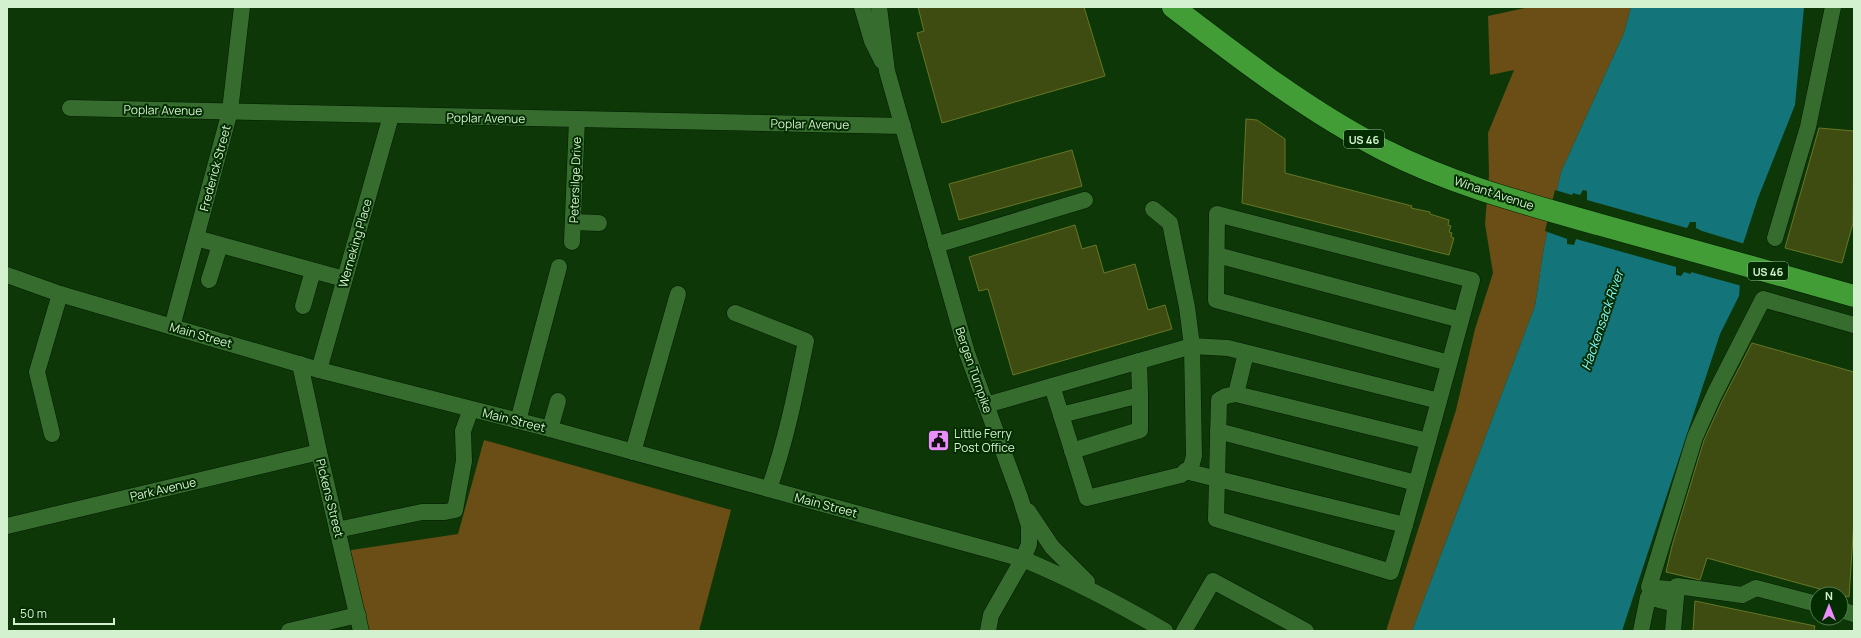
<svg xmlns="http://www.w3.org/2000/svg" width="1861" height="638" font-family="Manrope,sans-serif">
	<rect width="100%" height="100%" fill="#0e3708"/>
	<!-- green -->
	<g fill="#6a4e15">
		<polygon points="1529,7 1631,7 1624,33 1561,172 1544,247 1535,306 1412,631 1386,631 1456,410 1475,329 1493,273 1485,224 1489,175 1488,133 1514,70 1490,75 1488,16"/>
		<polygon points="484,440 731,510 699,631 363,631 345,551 458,534"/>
	</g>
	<!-- water -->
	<polygon fill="#13747a" points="1631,7 1804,7 1795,105 1758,198 1743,244 1739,296 1720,334 1622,631 1412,631 1535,306 1544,247 1561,172 1624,33"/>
	<!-- pier -->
	<polygon fill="#0e3708" points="1555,190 1572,195 1573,193 1580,195 1583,190 1587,191 1587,200 1687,228 1690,222 1696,222 1696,228 1702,231 1745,244 1742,286 1691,272 1691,274 1684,272 1681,276 1676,275 1676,267 1576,239 1574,245 1567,244 1567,239 1545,231"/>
	<!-- building -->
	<g fill="#3f4c11" stroke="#657726">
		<polygon points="918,7 1084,7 1105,76 942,123 917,33 924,31"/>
		<polygon points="1246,119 1257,120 1285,139 1285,173 1412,206 1411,208 1430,212 1430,214 1449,220 1448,225 1451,226 1449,232 1452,233 1451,237 1454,238 1449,255 1242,203"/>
		<polygon points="1819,128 1854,131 1853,223 1842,263 1785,248"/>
		<polygon points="1072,150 1082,186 959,220 949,184"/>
		<polygon points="1075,225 1082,249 1096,245 1104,273 1135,264 1148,310 1165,305 1172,329 1013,375 988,289 979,291 969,257"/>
		<polygon points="1752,343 1854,372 1854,521 1849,597 1707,558 1700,580 1666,572 1672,546 1704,440 1723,399"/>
		<polygon points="1695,601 1815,626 1814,631 1693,631"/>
	</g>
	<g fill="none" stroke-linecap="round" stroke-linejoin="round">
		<defs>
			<g id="minor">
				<polyline points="862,7 872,41 882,61"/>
				<polyline points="879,7 887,71 967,353 1020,497 1029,526 1029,544 1023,559 991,615 988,631"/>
				<polyline points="70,108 903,126"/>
				<polyline points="574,222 599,223"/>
				<polyline points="196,238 344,279"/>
				<polyline points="1775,238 1808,127 1833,7"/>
				<polyline points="572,242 577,119"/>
				<polyline points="936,245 1085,200"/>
				<polyline points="1217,255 1461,320"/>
				<path d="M7 275 60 294 319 370 550 429 1023 559C1073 580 1119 604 1165 631"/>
				<polyline points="209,280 220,245"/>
				<polyline points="303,306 313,271"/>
				<path d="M735 313 806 341C796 391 786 441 769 489"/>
				<polyline points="172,327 230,111 242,7"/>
				<polyline points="1139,361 1140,395"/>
				<polyline points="300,364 319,452 361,631"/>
				<polyline points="319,370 391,116"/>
				<polyline points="1052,386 1087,498 1181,475 1191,467 1194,456 1192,346 1187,307 1170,223 1153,209"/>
				<polyline points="1236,394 1246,353"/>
				<polyline points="1439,401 1472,280 1217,214 1216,300 1449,363"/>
				<polyline points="986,405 1192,346 1228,348 1439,401 1405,525 1185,471"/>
				<polyline points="1061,415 1140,395 1140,430 1072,451"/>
				<polyline points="518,421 559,267"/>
				<polyline points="550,429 558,401"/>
				<polyline points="1218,431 1416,483"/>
				<polyline points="52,434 37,372 60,294"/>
				<polyline points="633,452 678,294"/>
				<polyline points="1028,511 1052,547 1087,582"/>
				<polyline points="1405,525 1391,572 1216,519 1219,400 1226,396 1236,394 1428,441"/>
				<polyline points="7,526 319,452"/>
				<polyline points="337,530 422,512 445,512 455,510 464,461 463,431 471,409"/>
				<polyline points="1677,590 1649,587 1695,437 1714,395 1763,299 1854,325"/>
				<polyline points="1841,610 1854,614"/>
				<polyline points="289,631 358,615"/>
				<polyline points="1184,631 1213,581 1306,631"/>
				<polyline points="1641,631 1648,597 1675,604"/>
				<polyline points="1673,631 1677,586 1742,595 1756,588 1817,604"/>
			</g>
			<path id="highway" d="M1173 7C1241 59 1308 111 1384 150 1453 185 1527 204 1601 225 1685 248 1770 272 1854 296"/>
		</defs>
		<!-- minor casing -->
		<use href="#minor" stroke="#021c00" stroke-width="17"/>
		<!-- highway casing -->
		<use href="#highway" stroke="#021c00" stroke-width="23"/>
		<!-- minor -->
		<use href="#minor" stroke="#376c2f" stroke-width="16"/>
		<!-- highway -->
		<use href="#highway" stroke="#439d36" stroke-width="22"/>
	</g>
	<!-- icons -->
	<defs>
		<symbol id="civic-square" viewBox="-11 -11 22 22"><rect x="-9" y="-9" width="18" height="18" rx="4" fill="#eb8dfc" stroke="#032c00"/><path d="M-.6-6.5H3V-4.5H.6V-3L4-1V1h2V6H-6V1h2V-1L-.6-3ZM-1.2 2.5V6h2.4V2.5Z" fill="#111"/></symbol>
	</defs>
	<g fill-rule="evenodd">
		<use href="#civic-square" x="926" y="428" width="25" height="25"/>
	</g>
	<g text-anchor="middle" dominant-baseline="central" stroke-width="4" stroke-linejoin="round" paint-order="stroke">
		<!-- shield labels -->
		<g fill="#032c00" stroke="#95b691" stroke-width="1">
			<rect x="1344" y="130" width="40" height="18" rx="3"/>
			<rect x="1748" y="262" width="40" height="18" rx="3"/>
		</g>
		<g font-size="11" font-weight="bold" fill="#d4f1cf">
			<text x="1364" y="139">US 46</text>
			<text x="1768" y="271">US 46</text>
		</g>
		<!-- street labels -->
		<g font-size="12" fill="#d4f1cf" stroke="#032c00">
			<text transform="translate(163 110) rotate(1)">Poplar Avenue</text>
			<text transform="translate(486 118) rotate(1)">Poplar Avenue</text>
			<text transform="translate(810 124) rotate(1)">Poplar Avenue</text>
			<text transform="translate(215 168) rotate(-75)">Frederick Street</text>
			<text transform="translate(575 180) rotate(-88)">Petersilge Drive</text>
			<text transform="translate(1494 193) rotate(18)">Winant Avenue</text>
			<text transform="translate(355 243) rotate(-74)">Werneking Place</text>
			<text transform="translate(201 335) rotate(16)">Main Street</text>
			<text transform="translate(974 370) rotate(71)">Bergen Turnpike</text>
			<text transform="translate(514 420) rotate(14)">Main Street</text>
			<text transform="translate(163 489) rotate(-13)">Park Avenue</text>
			<text transform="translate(330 498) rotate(76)">Pickens Street</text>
			<text transform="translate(826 505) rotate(15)">Main Street</text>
		</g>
		<!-- poi labels -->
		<g font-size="12" fill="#d4f1cf" stroke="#032c00" text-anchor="start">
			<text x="954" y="433">Little Ferry<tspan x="954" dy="14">Post Office</tspan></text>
		</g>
		<!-- water labels -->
		<g font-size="13" font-style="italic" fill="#83f7ff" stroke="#032c00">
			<text transform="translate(1602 320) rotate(-71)">Hackensack River</text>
		</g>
	</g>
	<!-- border -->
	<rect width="1861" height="638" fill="none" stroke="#d4f1cf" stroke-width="16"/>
	<!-- north arrow -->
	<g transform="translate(1829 606)"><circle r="19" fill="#032c00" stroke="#577b53"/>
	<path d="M0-3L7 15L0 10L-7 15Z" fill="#eb8dfc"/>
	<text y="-6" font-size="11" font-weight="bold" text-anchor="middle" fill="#d4f1cf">N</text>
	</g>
	<!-- scale -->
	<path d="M14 618v6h100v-6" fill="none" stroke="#d4f1cf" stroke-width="2"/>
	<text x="20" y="618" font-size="12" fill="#d4f1cf" stroke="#032c00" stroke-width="3" paint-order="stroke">50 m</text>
</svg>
